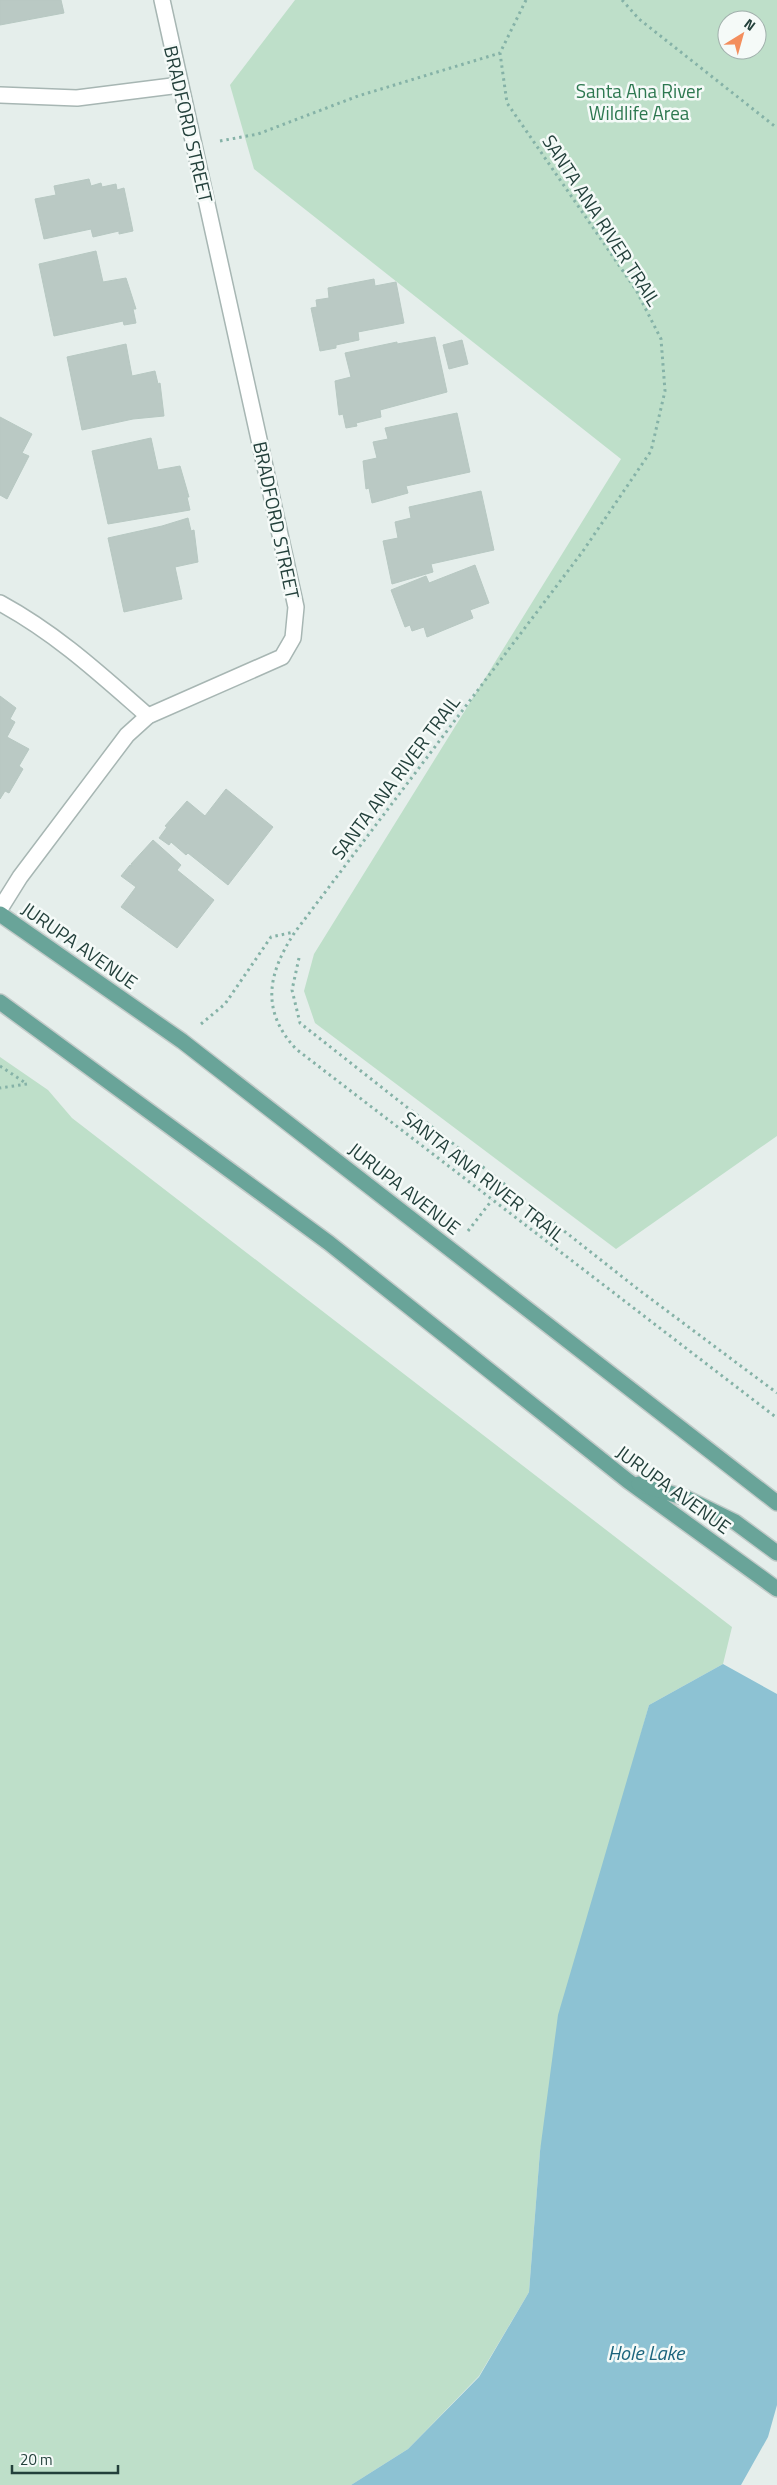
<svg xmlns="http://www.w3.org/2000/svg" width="777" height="2485" font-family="'Titillium Web',sans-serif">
	<rect width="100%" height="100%" fill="#e5eeeb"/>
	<!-- green -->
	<g fill="#bedfc9" fill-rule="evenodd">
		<path d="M295 0H777V1136L616 1249 315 1023 304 991 314 954 621 459 254 169 230 85ZM727 20H757V50H727Z"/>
		<polygon points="0,1057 48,1090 72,1118 732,1627 723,1664 649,1705 622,1802 540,2151 529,2292 479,2376 408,2449 351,2485 0,2485"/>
	</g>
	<!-- water -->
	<polygon fill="#8dc2d3" points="723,1664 777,1694 777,2405 768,2437 741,2485 351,2485 408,2449 479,2377 529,2292 540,2151 558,2015 649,1705"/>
	<!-- building -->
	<g fill="#bac9c4" stroke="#b7c8c2">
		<polygon points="0,0 61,0 64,13 0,25"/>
		<polygon points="89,179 91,186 101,183 102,187 116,184 117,190 124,188 133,231 119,234 119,231 93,237 91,229 44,239 35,199 56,195 54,186"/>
		<polygon points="96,251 103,282 126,278 136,309 133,309 136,323 124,325 123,321 54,336 39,264"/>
		<polygon points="374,279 375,286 396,282 404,323 358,332 359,340 336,345 336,348 320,351 311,308 317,307 316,300 329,298 328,288"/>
		<polygon points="435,337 447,392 380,410 381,417 356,423 357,426 346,428 343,414 339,415 335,381 351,377 345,353 397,342 397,344"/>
		<polygon points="462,340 468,364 449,369 443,345"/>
		<polygon points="126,344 132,376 155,371 158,384 160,383 164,416 133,419 82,430 67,357"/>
		<polygon points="457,413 470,472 406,486 408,493 372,503 369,488 366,489 363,461 377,458 373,442 388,439 385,428"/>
		<polygon points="0,417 32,434 22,453 29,456 7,499 0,495"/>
		<polygon points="151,438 158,470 180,466 189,497 187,497 190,510 108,524 92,451"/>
		<polygon points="481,491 494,550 431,564 433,572 392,584 383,541 398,538 395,522 411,518 409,507"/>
		<polygon points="188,518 191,531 194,530 198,562 175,567 182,599 124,612 108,538 162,526"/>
		<polygon points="475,565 489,603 470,610 473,618 427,637 424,627 412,631 410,625 405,627 391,590 426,576 429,583"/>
		<polygon points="0,696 16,708 10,719 15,722 7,737 29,749 19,766 23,769 9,793 5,791 0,799"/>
		<polygon points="226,789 273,827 228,885 188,853 186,855 171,842 169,845 159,838 167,827 165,826 187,801 205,816"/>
		<polygon points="153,840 181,865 177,870 214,900 177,948 121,907 136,887 121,876 130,865 132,867 131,864"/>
	</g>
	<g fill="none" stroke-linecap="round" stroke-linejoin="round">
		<defs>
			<g id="minor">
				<polyline points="0,95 77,98 180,85"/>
				<path d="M0 603C57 634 100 674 148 716"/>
				<polyline points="0,909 20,877 127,735 148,716 282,657 293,638 296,607 162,0"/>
			</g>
			<g id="major">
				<polyline points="0,914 182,1041 777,1503"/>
				<polyline points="0,1002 329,1243 628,1481 777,1589"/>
				<polyline points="639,1484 686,1498 735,1522 777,1553"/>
			</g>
		</defs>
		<!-- minor casing -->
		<use href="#minor" stroke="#a7b6b3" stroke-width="18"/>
		<!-- major casing -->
		<use href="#major" stroke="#c1cac8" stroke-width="18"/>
		<!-- path -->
		<g stroke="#85b2a7" stroke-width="3" stroke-dasharray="2.5 4" stroke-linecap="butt">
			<path d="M526 0 500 53 507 103 636 290 661 339 665 391 651 451 583 551 295 932C268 973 260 1010 296 1049L777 1418"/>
			<polyline points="622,0 639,19 777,128"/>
			<polyline points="220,141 258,134 358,96 500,53"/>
			<polyline points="299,958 292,990 300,1023 639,1290 777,1393"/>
			<polyline points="201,1024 225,1004 271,937 294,932"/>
			<polyline points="0,1066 27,1084 0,1088"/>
			<polyline points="468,1231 492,1200"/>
		</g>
		<!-- minor -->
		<use href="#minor" stroke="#fff" stroke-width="15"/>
		<!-- major -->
		<use href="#major" stroke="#69a499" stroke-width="15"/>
	</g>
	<g text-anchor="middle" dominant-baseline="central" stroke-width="5" stroke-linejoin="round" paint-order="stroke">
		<!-- park labels -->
		<g font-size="19" fill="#2d7850" stroke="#f5faf8">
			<text x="639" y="90">Santa Ana River<tspan x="639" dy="22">Wildlife Area</tspan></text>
		</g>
		<!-- street labels -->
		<g font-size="19" fill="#23403b" stroke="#f5faf8">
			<text transform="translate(189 124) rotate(77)">BRADFORD STREET</text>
			<text transform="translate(602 220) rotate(57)">SANTA ANA RIVER TRAIL</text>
			<text transform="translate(277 520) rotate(78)">BRADFORD STREET</text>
			<text transform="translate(395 777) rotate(-53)">SANTA ANA RIVER TRAIL</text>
			<text transform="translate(80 945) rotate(35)">JURUPA AVENUE</text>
			<text transform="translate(484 1176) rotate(38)">SANTA ANA RIVER TRAIL</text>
			<text transform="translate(405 1188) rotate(38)">JURUPA AVENUE</text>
			<text transform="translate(674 1489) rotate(36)">JURUPA AVENUE</text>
		</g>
		<!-- water labels -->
		<g font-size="20" font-style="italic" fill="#1c657d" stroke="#f5faf8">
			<text x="646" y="2352">Hole Lake</text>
		</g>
	</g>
	<!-- north arrow -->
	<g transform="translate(742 35) rotate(37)"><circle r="24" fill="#f5faf8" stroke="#a1b0ac"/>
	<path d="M0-4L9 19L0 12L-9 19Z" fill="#f38e5d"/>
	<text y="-8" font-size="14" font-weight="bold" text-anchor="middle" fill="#23403b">N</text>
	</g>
	<!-- scale -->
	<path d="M12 2465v8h106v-8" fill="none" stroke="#23403b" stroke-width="2.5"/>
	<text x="20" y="2465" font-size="15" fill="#23403b" stroke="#f5faf8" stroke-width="4" paint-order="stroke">20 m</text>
</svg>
